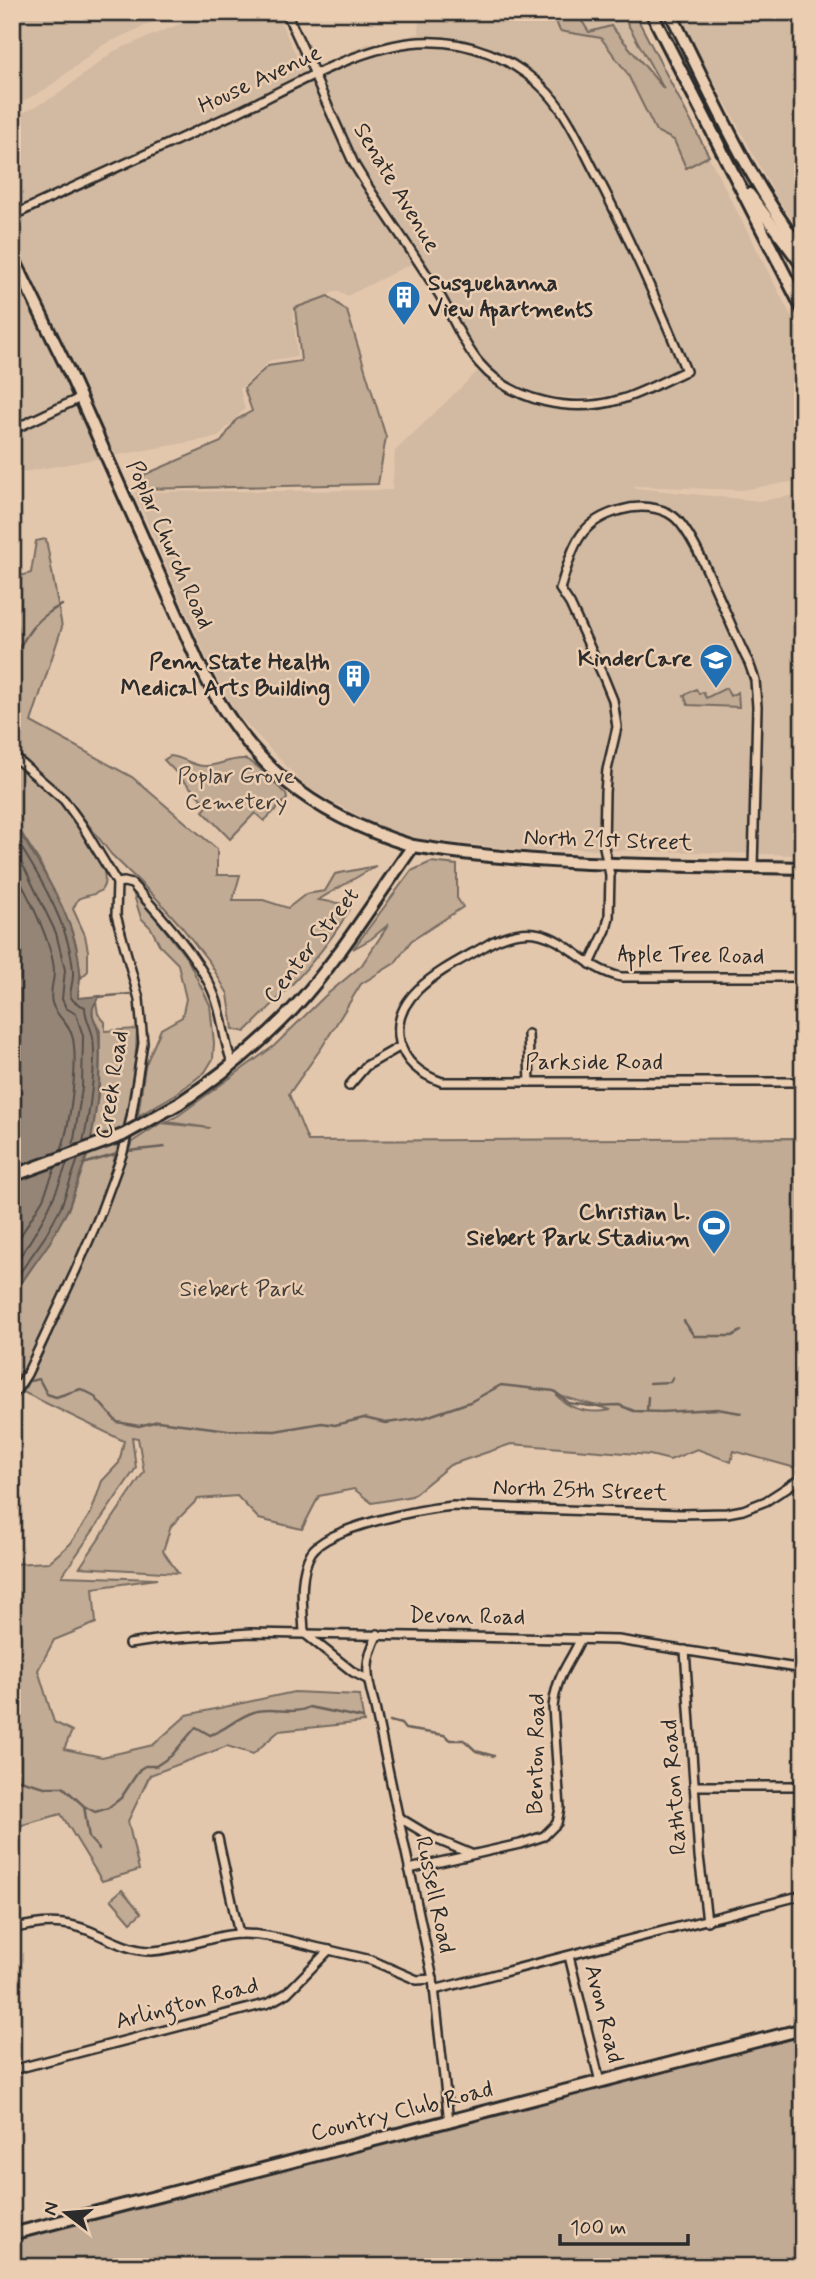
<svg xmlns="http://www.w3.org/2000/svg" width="815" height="2279" font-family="Mynerve,sans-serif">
	<rect width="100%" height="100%" fill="#e3c7ad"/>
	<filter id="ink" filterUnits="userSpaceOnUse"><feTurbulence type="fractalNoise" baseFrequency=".0143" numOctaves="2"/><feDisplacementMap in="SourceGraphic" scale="14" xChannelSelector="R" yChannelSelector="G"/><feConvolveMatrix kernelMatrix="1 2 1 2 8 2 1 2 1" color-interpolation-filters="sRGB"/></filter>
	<g filter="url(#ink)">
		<!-- built -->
		<g fill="#d2b9a1">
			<polygon points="12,12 175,12 103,45 46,89 12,107"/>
			<polygon points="209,12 276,12 304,72 367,44 419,34 418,12 634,12 803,339 803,480 742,490 635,486 633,481 635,488 759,501 803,494 803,855 573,849 533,851 420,839 371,823 306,787 237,714 211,668 134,492 392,490 395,451 478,371 496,387 510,396 535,405 568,409 617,408 614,395 582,398 545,396 511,383 498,375 485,363 475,348 421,259 347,296 337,291 293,308 297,357 271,360 240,389 245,409 218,437 12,474 12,119 57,95 114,51"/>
			<polygon points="679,12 803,12 803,236 777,198 681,21"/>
		</g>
		<!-- green -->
		<g fill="#c1ab95" stroke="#766b60" stroke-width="2" fill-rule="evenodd">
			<polygon points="552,12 576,12 589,32 611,26 664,89 621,12 634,12 709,156 686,168 674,140 656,131 627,73 601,38 560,31"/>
			<polygon points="328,296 347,311 386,437 378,484 138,489 139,477 221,442 236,420 252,411 244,388 268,366 301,361 295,308"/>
			<path d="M46 539 62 627 31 722 132 777 217 849V875H240L233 900H263L288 908 306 894 325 891 335 874 376 866 318 900 352 905C326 953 284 993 245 1032L233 1029 228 994 210 963 181 926 157 899 111 854 68 798 18 757C36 776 121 861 102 889 97 896 85 895 78 899L73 909 85 935 88 951V971L81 978 76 944 70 926 39 861 12 818V578L31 573 36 541Z"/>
			<polygon points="726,688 730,696 738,692 739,707 688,705 684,695 696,689 699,694 703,692 706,698"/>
			<path d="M170 756C184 757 193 767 206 766 219 765 232 758 244 759 256 761 276 786 286 794L287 799 264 821 255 813 230 839 203 811 208 806 164 760Z"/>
			<path d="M431 862 457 865V898L463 907 411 941 395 963 361 984 322 1047 289 1094 308 1141 803 1138V1473L799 1469 734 1451 731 1462 697 1449 670 1460 650 1455 511 1444 450 1465 412 1496 372 1503 354 1489 319 1496 302 1529 259 1519 237 1496 198 1499 171 1526 163 1551 178 1573 80 1567 144 1472 138 1438 132 1437 136 1468 62 1576 157 1579 93 1588 96 1623 54 1640 38 1670 54 1722 72 1731 64 1749 102 1757 153 1745 187 1715 294 1692 359 1695 364 1722 279 1731 253 1754 227 1746 150 1775 128 1821 139 1870 102 1881 61 1814 12 1828V1564L49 1562 70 1544 91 1513 102 1481 119 1463 124 1441 23 1392 40 1359 102 1221 132 1142 161 1123 210 1128 167 1122 179 1115 274 1046 325 996 361 966 389 924 371 939 353 949 411 871ZM557 1396V1395L611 1410C590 1414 572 1411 557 1396Z"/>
			<polygon points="135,891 188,960 210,1005 214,1043 213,1059 205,1072 176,1094 138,1116 145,1066 161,1029 182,1017 186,999 178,964 160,946 151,928 141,918 133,892"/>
			<path d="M96 1002 98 1014 105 1022V1031L137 1029C135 1152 72 1267 22 1376L12 1370V1298L68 1210 90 1148 99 1089 100 1058V1031L93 1017 92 1006Z"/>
			<polygon points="122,1890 141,1913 131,1922 111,1899"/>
			<polygon points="803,2035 803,2267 12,2267 12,2236"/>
		</g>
		<!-- water -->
		<g fill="#958577" stroke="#6b6159" stroke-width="2">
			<path d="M12 818C38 866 76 914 80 971 81 980 78 989 78 998L100 996C84 1016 98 1018 99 1037 101 1074 97 1112 89 1148L12 1176Z"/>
			<polygon points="89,1149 68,1209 50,1242 12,1296 12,1178"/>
		</g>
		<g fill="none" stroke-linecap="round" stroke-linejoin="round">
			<!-- shore -->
			<g stroke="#554f49" stroke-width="2">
				<path d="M12 833C36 870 71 927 73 972 74 991 61 998 85 1007 85 1017 89 1023 92 1033 98 1057 89 1117 83 1142"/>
				<polyline points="12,849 25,869 56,933 65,970 62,999 66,1008 76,1014 83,1036 82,1088 73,1146"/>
				<path d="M12 868C26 889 54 947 54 972 54 982 49 992 52 1003 56 1017 70 1023 73 1039 78 1066 70 1125 61 1151"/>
				<polyline points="12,1250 43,1199 55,1168"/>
				<path d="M12 1268C38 1231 52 1206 67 1163"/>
				<polyline points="12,1284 44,1238 61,1207 78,1159"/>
			</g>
			<!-- stream -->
			<g stroke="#6b6159" stroke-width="2.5">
				<path d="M12 660C27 635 34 618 62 605"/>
				<polyline points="98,997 130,994"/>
				<polyline points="128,1151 165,1147"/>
				<polyline points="83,1164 117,1154"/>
				<polyline points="684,1321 694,1336 732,1336 741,1331"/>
				<polyline points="12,1372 30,1381 39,1379 47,1394 56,1397 81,1389 93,1395 117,1422 139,1426 158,1421 228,1430 275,1431 322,1423 335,1425 364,1418 386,1423 401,1421 423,1418 470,1402 501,1385 554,1391 569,1403 590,1406 619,1405 634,1411 661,1412 717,1409 741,1413"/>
				<polyline points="650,1383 670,1382 673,1377"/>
				<polyline points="647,1411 648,1397"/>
				<polyline points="390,1721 401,1724 405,1729 444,1735 451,1740 464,1740 476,1751 494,1756"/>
				<polyline points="12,1778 45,1787 63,1787 84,1806 89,1838 99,1849"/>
				<path d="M84 1806 95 1812 108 1808 121 1798 140 1769 145 1766H156L171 1756 196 1727 210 1735C226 1730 237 1717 254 1712 271 1706 293 1716 309 1707L363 1718"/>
			</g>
			<defs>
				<g id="street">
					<path d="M12 216C87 180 163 147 238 112 292 86 360 46 419 42 467 39 515 58 548 93 568 115 580 143 594 170 628 235 658 303 686 371 665 380 644 392 622 399 574 414 513 403 479 363 463 344 454 320 442 299 414 252 381 210 354 164L317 82 313 70 286 12"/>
					<polyline points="12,430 80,398"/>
					<polyline points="12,755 64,800 82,825 117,883 116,915 139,999 143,1043 131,1118 123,1152 99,1217 75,1272 27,1374 12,1397"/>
					<path d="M117 883 124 882 132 884C160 915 201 959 215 997 224 1019 223 1043 233 1064"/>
					<path d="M590 964 606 930 609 917 610 875 604 847 605 792 607 770 617 727 613 700 604 678 570 604 560 589C573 549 576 522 621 510 638 505 659 506 673 516 697 533 731 631 749 663L755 680 757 707 753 867"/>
					<path d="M803 977H621C569 965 557 911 492 942 455 965 388 990 400 1042 405 1063 422 1075 442 1082H803"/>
					<polyline points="528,1034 530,1082"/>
					<polyline points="349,1086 366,1066 401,1046"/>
					<path d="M378 1634C364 1661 366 1675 374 1703L433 1979 449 2122"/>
					<polyline points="129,1644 163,1639 250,1633 618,1640 803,1669"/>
					<polyline points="685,1650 699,1856 707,1921"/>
					<path d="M367 1679 353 1672 304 1633C303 1609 298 1575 311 1553 327 1527 421 1509 453 1506L680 1514 727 1513 743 1510 766 1501 803 1477"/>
					<polyline points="694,1786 803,1786"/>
					<polyline points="398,1817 433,1838 471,1854"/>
					<polyline points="218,1838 239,1934"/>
					<path d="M409 1869 520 1844 544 1836 557 1823 560 1808 553 1707C557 1674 567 1668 580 1640"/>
					<path d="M12 1929C39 1922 64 1920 90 1931 110 1939 129 1951 151 1951 178 1950 203 1939 229 1935 261 1930 298 1944 329 1950"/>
					<polyline points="569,1956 600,2082"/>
					<polyline points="434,1990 803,1895"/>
					<polyline points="12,2070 269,2003 287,1993 329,1950 371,1960 417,1980 433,1979"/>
				</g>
				<g id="secondary">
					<path d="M12 255 68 370 199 664C246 763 309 814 413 846"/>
					<polyline points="12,2234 803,2029"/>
				</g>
				<g id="primary">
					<polyline points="651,12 803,310"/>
					<path d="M670 12C711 93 747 179 803 251"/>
					<polyline points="749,194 803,266"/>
					<path d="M178 1104C219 1077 259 1045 293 1009 338 960 374 901 413 846 542 867 673 865 803 868"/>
				</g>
			</defs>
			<!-- street casing -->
			<use href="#street" stroke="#2b2b2b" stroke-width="12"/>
			<!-- secondary casing -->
			<use href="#secondary" stroke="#2b2b2b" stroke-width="16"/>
			<!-- primary casing -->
			<use href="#primary" stroke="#2b2b2b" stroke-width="16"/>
			<!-- street -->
			<use href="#street" stroke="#ebceb2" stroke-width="7"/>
			<!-- secondary -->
			<use href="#secondary" stroke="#ebceb2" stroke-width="10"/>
			<!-- primary -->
			<use href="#primary" stroke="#ebceb2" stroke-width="10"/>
			<defs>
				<polyline id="primary-bridge" points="12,1176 123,1135 178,1104"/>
			</defs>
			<!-- primary-bridge casing -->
			<use href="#primary-bridge" stroke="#2b2b2b" stroke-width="16" stroke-linecap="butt"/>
			<!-- primary-bridge -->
			<use href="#primary-bridge" stroke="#ebceb2" stroke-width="10"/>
		</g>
	</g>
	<!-- icons -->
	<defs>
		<symbol id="building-pin" viewBox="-11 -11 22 30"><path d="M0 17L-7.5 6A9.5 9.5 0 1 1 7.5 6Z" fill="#1f6fb2" stroke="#ebceb2"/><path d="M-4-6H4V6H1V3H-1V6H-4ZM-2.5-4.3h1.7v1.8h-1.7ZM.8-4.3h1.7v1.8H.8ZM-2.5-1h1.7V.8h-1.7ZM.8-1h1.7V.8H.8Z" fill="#fff"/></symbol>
		<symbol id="school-pin" viewBox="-11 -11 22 30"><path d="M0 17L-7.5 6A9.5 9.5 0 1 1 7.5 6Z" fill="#1f6fb2" stroke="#ebceb2"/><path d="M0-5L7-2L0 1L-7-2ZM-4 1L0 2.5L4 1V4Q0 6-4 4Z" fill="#fff"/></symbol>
		<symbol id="stadium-pin" viewBox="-11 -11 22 30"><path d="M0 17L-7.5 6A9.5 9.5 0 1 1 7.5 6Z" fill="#1f6fb2" stroke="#ebceb2"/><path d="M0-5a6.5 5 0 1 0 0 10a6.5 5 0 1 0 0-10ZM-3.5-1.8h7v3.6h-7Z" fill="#fff"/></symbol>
	</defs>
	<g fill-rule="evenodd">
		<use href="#building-pin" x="385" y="278" width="38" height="52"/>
		<use href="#school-pin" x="697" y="641" width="38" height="52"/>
		<use href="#building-pin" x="335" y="657" width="38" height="52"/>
		<use href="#stadium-pin" x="695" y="1207" width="38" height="52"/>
	</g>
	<g text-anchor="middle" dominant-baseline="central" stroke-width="5" stroke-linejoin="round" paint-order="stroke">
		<!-- street labels -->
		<g font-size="23" fill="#2b2b2b" stroke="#ebceb2">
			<text transform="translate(260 80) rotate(-25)">House Avenue</text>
			<text transform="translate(396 188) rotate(59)">Senate Avenue</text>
			<text transform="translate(169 545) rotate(66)">Poplar Church Road</text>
			<text transform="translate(608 841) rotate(2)">North 21st Street</text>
			<text transform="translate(312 946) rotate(-52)">Center Street</text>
			<text transform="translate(691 956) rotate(1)">Apple Tree Road</text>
			<text x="594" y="1063">Parkside Road</text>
			<text transform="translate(113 1085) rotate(-81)">Creek Road</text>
			<text transform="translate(580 1491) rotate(2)">North 25th Street</text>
			<text transform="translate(467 1617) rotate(1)">Devon Road</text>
			<text transform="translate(537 1754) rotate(-89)">Benton Road</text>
			<text transform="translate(675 1787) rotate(-94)">Rathton Road</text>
			<text transform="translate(434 1895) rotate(78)">Russell Road</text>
			<text transform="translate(187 2004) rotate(-15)">Arlington Road</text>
			<text transform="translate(603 2014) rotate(76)">Avon Road</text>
			<text transform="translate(402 2112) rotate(-14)">Country Club Road</text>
		</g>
		<!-- poi labels -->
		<g font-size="23" font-weight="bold" fill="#2b2b2b" stroke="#ebceb2" text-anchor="end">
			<text x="428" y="284" text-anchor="start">Susquehanna<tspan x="428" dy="26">View Apartments</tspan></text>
			<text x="692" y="660">KinderCare</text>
			<text x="330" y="663">Penn State Health<tspan x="330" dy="26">Medical Arts Building</tspan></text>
			<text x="690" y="1213">Christian L.<tspan x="690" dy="26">Siebert Park Stadium</tspan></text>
		</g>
		<!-- park labels -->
		<g font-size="23" fill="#423e3b" stroke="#ebceb2">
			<text x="236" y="777">Poplar Grove<tspan x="236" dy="26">Cemetery</tspan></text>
			<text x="242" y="1290">Siebert Park</text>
		</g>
	</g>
	<!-- margin -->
	<rect width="815" height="2279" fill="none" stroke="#ebceb2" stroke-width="42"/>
	<rect x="21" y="21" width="773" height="2237" fill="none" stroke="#2b2b2b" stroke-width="2.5" filter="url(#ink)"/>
	<!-- north arrow -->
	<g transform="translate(66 2213) rotate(286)" stroke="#ebceb2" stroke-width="5" paint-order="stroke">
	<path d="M0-5L12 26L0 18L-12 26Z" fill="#2b2b2b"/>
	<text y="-10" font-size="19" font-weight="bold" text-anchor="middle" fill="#2b2b2b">N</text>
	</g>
	<!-- scale -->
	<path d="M560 2234v10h128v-10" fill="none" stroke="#2b2b2b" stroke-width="3.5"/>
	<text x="570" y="2234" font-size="21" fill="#2b2b2b" stroke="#ebceb2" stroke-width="5" paint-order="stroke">100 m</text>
</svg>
